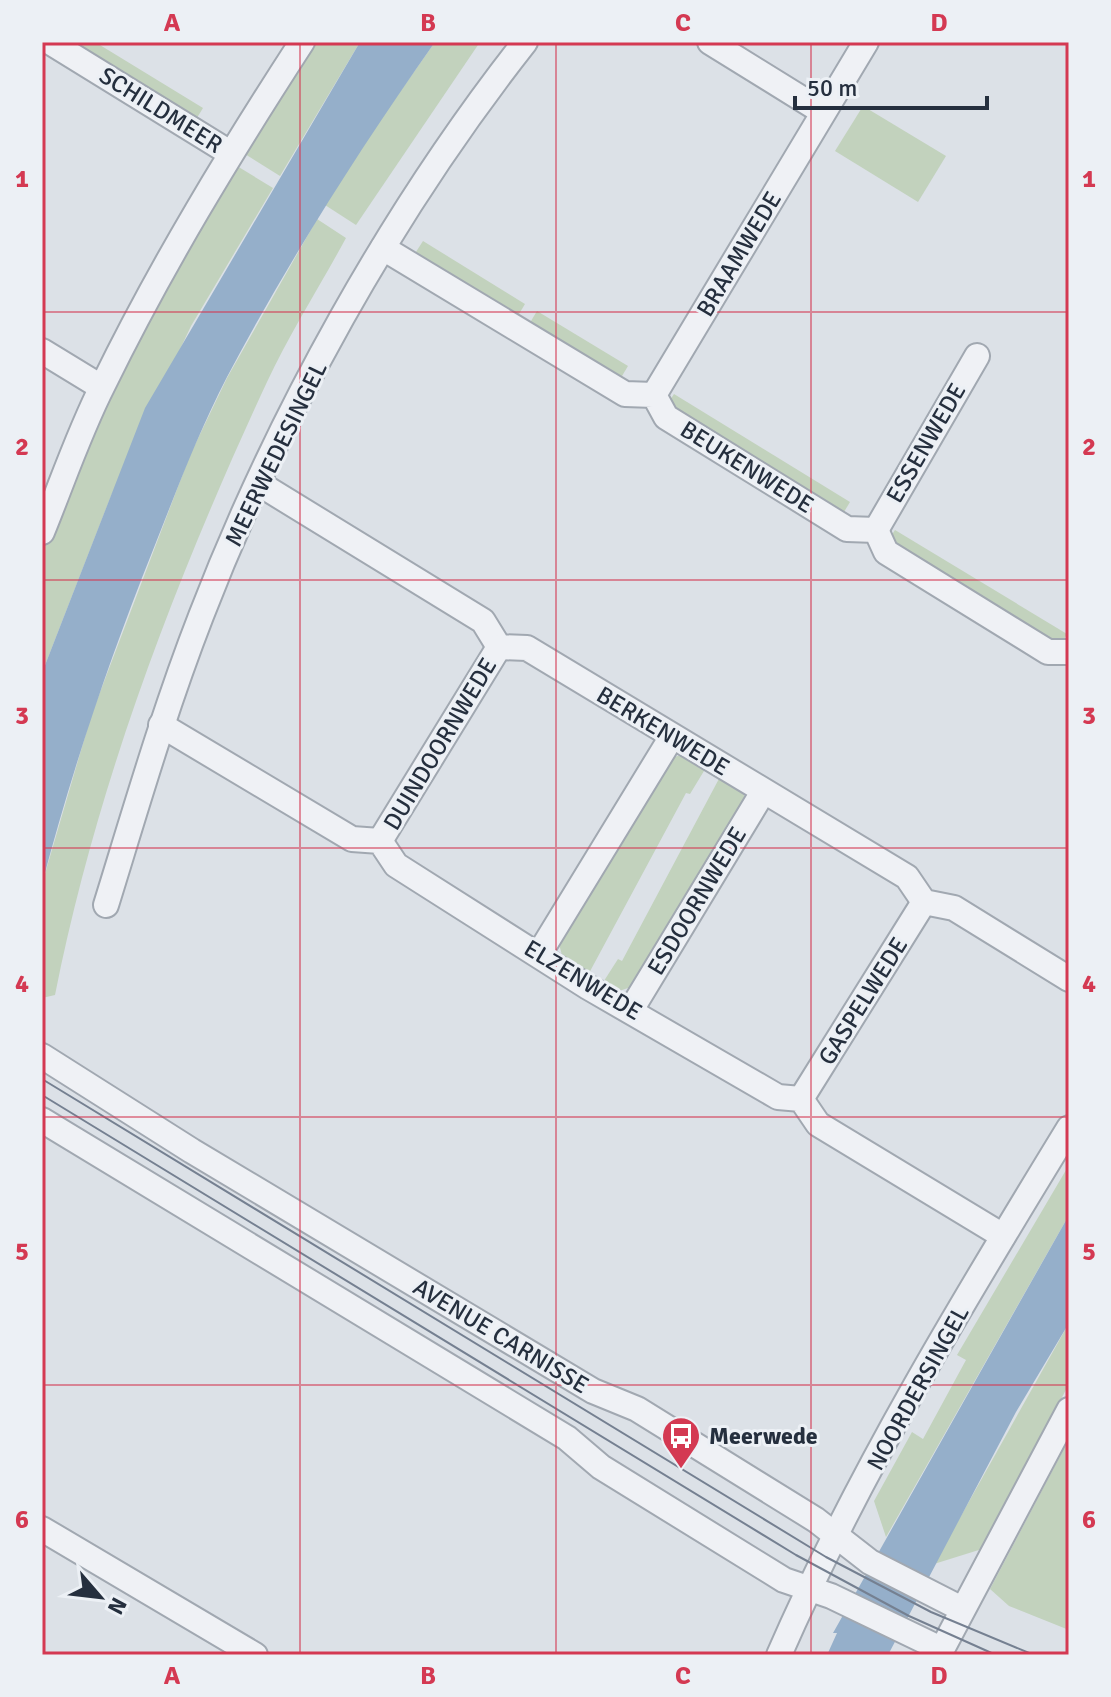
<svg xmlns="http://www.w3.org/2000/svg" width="1111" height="1697" font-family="Signika,sans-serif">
	<rect width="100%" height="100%" fill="#dce1e7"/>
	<!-- green -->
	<g fill="#c2d2bd">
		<polygon points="65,42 95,42 203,108 195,121"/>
		<polygon points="308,42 360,42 280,176 245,154"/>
		<polygon points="435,42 480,42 356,225 325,205 356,154"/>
		<polygon points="863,106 946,156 918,202 835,151"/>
		<polygon points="237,166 273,188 191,326 111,496 42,673 42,548 53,518 107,393 184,247"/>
		<path d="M317 219 346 238C320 286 290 333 267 382 176 578 97 783 55 995L42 998V884L91 716 190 455 227 378Z"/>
		<polygon points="423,241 525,304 516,319 414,255"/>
		<polygon points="537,311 628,366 619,381 528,326"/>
		<polygon points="674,394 850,502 841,517 674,414 668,403"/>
		<polygon points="895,530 1067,634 1062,643 1050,644 893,549 889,539"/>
		<polygon points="683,754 707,766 690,794 686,793 588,975 563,959 559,944 672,758"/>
		<polygon points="721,775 744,791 744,803 631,987 619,991 602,984 618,959 622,961"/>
		<polygon points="1069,1165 1069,1215 886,1537 874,1501 912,1432 923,1439 966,1360 957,1355"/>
		<polygon points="1069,1323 1069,1384 982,1549 934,1564"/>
		<polygon points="1067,1443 1069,1443 1069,1630 1009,1606 990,1589"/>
	</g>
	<!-- water -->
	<g fill="#95afca">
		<path d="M360 42H435C359 150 289 260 227 377 198 433 176 492 153 550 109 660 72 770 42 884V673L145 408Z"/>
		<polygon points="1069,1215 1069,1323 1016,1412 888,1655 827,1655 837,1633 833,1633"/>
	</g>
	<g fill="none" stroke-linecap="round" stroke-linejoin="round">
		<defs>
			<g id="minor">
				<polyline points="50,42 230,153"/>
				<polyline points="710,42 823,112"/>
				<polyline points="383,248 625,394 654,395 666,417 847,529 876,530 886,552 1048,652 1069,652"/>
				<polyline points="42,351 101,387"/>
				<polyline points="654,395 866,42"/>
				<polyline points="258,483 483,621 499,647 527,648 907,877 924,902 954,908 1069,979"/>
				<polyline points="876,530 977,356"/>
				<path d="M42 532C62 483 79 432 103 385 161 266 230 153 302 42"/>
				<polyline points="161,725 352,839 380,841 396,865 588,987 778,1097 801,1099 818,1124 1003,1236"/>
				<polyline points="380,841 499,647"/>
				<path d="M106 905C136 808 164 711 201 616 278 416 392 211 525 42"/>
				<polyline points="539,954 671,738"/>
				<polyline points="631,1010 763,792"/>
				<polyline points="42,1056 192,1151 593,1391 637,1409 816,1520 870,1562 962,1609"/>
				<polyline points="801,1099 924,902"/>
				<polyline points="42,1120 567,1438 601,1467 784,1580 831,1596 941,1649"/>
				<polyline points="42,1529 255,1655"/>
				<path d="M779 1655C859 1472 965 1298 1069 1128"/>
				<polyline points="939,1655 1069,1410"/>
			</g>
		</defs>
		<!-- minor casing -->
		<use href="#minor" stroke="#a1a8b1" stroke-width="28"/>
		<!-- minor -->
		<use href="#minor" stroke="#eff1f5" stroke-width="24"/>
		<!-- tram -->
		<g stroke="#758091" stroke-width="2">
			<polyline points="42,1079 826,1557 931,1612 1034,1655"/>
			<polyline points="42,1095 796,1555 909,1616 996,1655"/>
		</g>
	</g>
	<!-- grid -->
	<path fill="none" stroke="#d43952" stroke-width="2" stroke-opacity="0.55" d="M300 42V1655M556 42V1655M811 42V1655M42 312H1069M42 580H1069M42 848H1069M42 1117H1069M42 1385H1069"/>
	<!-- icons -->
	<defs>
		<symbol id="bus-pin" viewBox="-11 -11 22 30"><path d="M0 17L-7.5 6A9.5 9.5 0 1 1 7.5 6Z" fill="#d43952" stroke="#ecf0f5"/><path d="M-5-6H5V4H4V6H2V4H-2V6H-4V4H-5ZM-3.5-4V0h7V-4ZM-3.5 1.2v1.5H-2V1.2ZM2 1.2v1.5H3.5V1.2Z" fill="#fff"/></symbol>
	</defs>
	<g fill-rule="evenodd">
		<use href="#bus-pin" x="659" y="1414" width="44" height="60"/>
	</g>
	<g text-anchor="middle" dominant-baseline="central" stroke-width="6" stroke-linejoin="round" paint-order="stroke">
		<!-- street labels -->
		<g font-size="24" fill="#252f3e" stroke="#ecf0f5">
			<text transform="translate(161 110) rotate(32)">SCHILDMEER</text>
			<text transform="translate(739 254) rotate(-59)">BRAAMWEDE</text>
			<text transform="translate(926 443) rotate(-60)">ESSENWEDE</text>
			<text transform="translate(276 454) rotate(-64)">MEERWEDESINGEL</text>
			<text transform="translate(747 467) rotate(32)">BEUKENWEDE</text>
			<text transform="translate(663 731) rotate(31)">BERKENWEDE</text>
			<text transform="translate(440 744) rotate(-59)">DUINDOORNWEDE</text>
			<text transform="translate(697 901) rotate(-59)">ESDOORNWEDE</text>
			<text transform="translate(583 980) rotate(31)">ELZENWEDE</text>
			<text transform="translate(863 1001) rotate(-58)">GASPELWEDE</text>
			<text transform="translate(501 1336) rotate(31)">AVENUE CARNISSE</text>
			<text transform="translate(918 1388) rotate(-61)">NOORDERSINGEL</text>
		</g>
		<!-- poi labels -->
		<g font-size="24" font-weight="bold" fill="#252f3e" stroke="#ecf0f5" text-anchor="start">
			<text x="709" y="1436">Meerwede</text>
		</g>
	</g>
	<!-- border -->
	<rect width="1111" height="1697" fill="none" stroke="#ecf0f5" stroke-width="88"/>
	<!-- north arrow -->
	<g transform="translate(100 1597) rotate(118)" stroke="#ecf0f5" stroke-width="6" paint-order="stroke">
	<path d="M0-6L14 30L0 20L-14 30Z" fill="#252f3e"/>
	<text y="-12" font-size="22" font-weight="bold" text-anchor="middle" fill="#252f3e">N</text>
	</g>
	<!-- scale -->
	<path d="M795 96v12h192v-12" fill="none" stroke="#252f3e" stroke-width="4"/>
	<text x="807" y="96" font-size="24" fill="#252f3e" stroke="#ecf0f5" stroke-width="6" paint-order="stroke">50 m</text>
	<rect x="44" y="44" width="1023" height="1609" fill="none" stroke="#d43952" stroke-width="3"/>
	<g font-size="26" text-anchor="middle" font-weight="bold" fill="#d43952">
		<text x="172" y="31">A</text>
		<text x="428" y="31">B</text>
		<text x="683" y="31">C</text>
		<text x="939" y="31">D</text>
		<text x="22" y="187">1</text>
		<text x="1089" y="187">1</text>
		<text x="22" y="455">2</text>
		<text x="1089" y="455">2</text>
		<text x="22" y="724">3</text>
		<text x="1089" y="724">3</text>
		<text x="22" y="992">4</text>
		<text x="1089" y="992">4</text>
		<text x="22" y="1260">5</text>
		<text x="1089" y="1260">5</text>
		<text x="22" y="1528">6</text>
		<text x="1089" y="1528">6</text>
		<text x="172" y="1684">A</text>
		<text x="428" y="1684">B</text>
		<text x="683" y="1684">C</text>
		<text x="939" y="1684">D</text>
	</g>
</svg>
